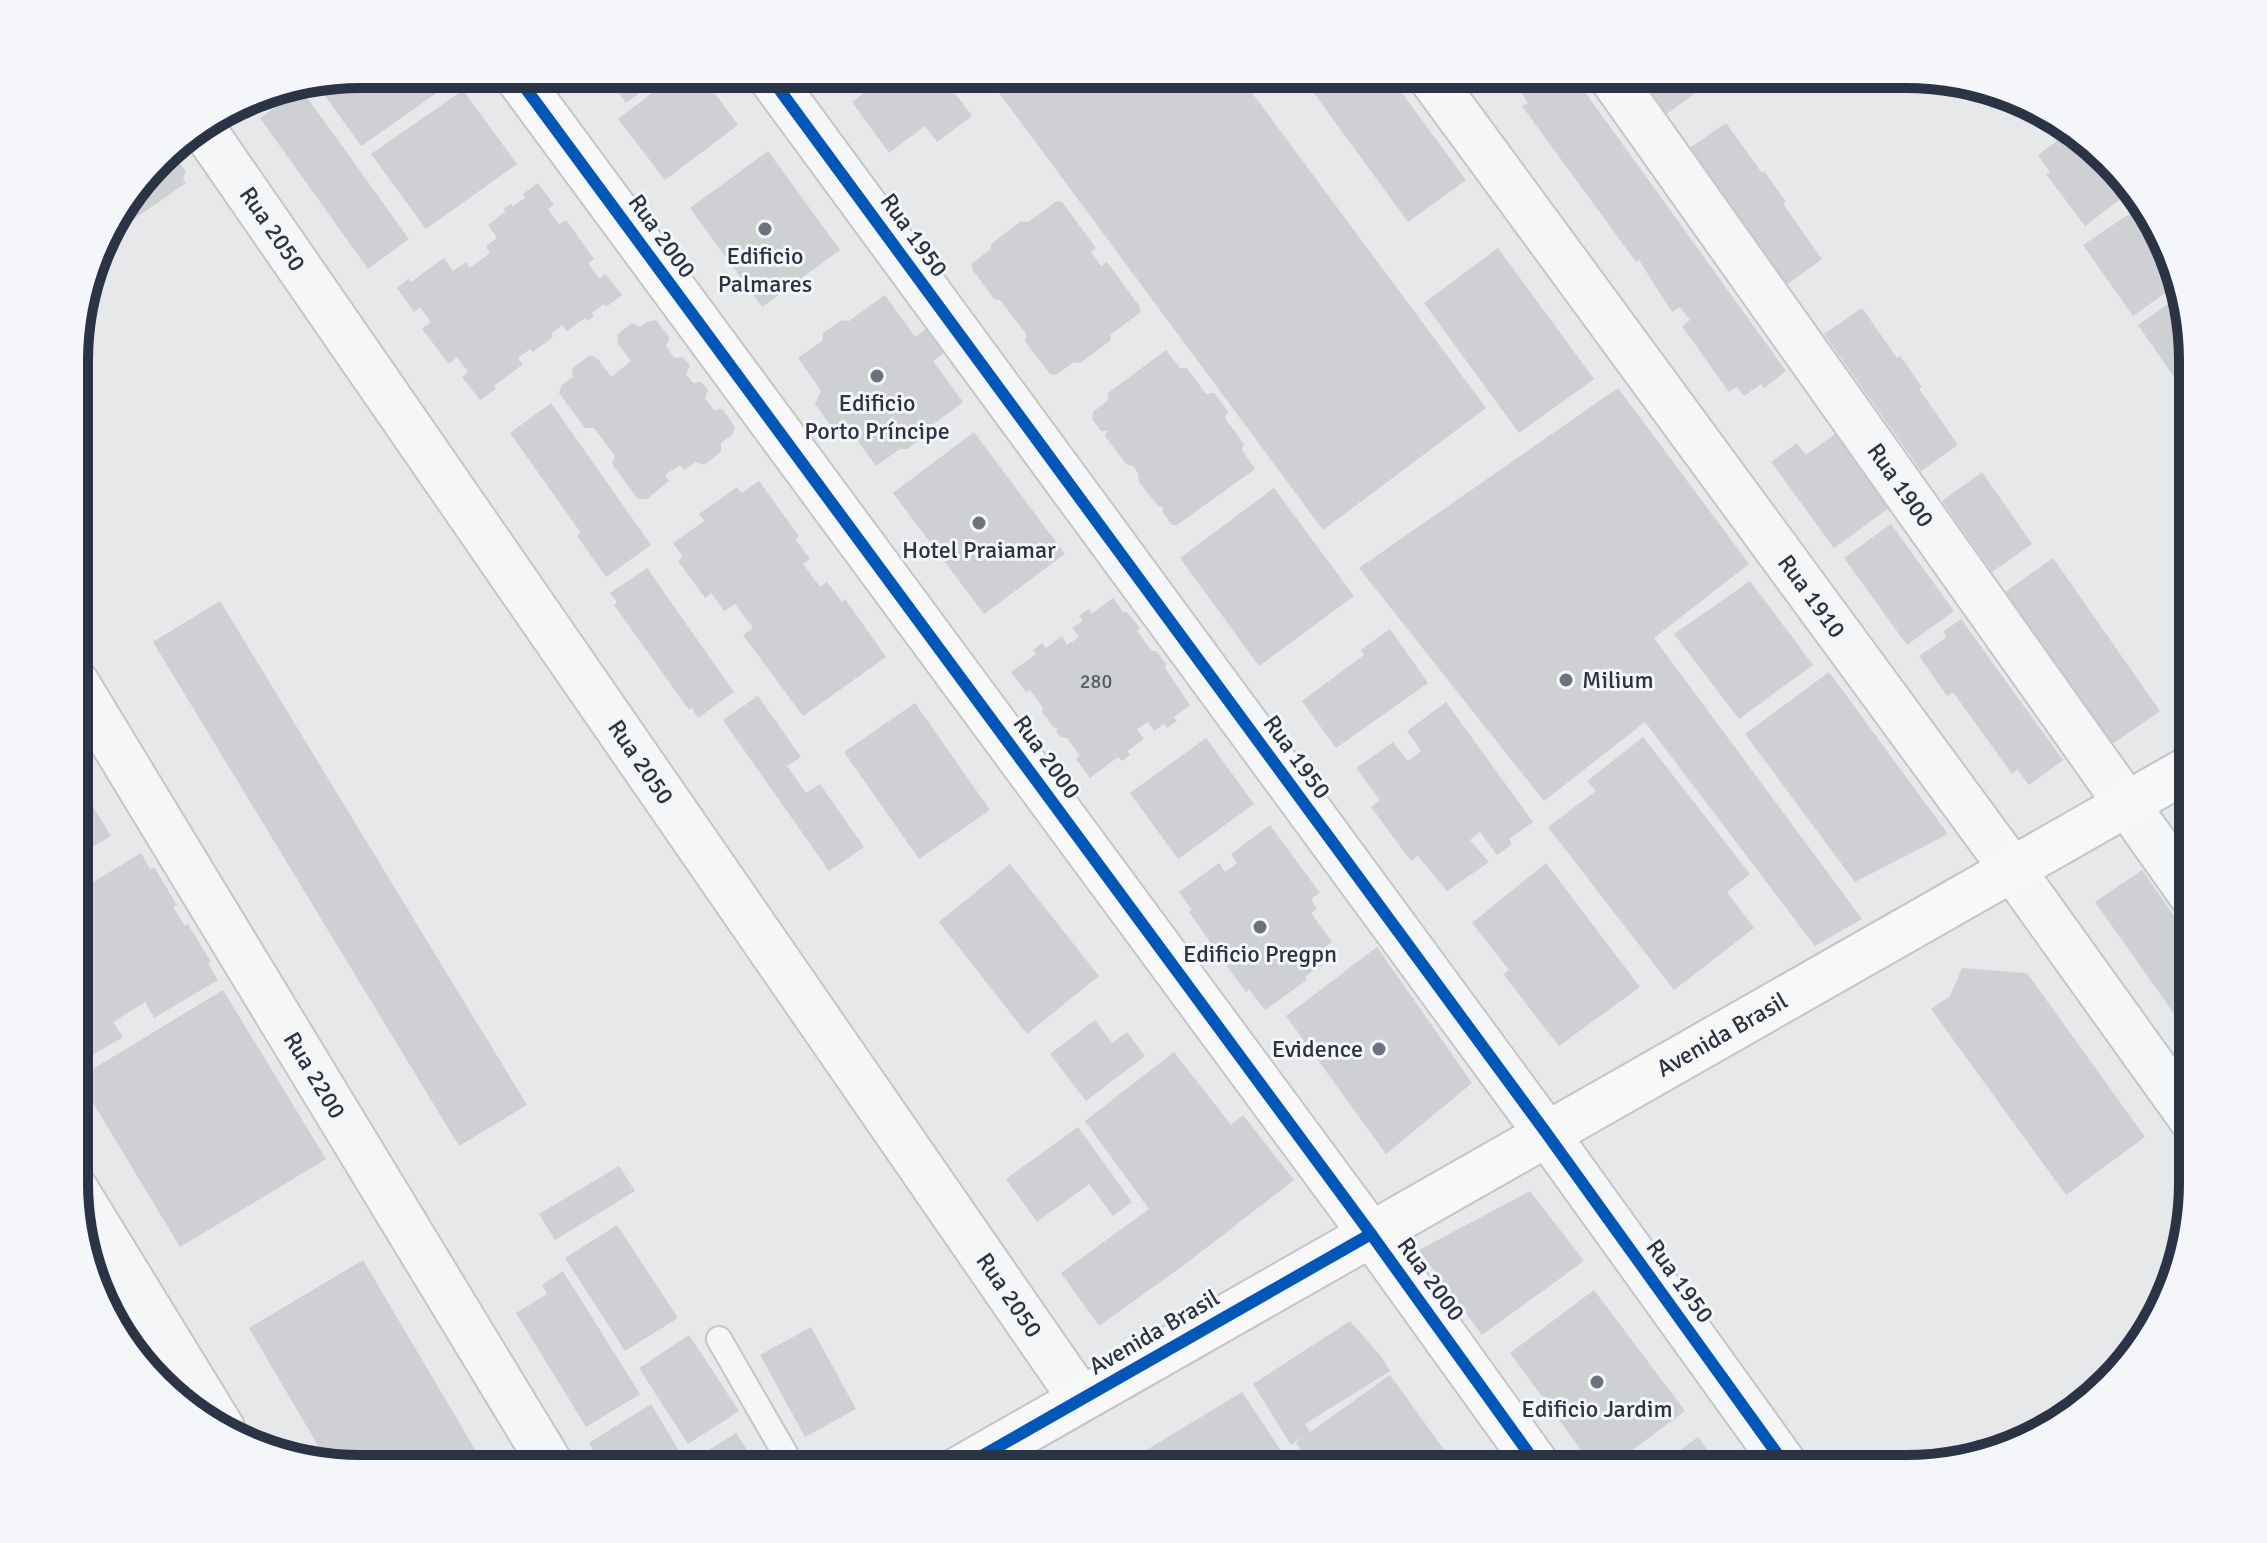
<svg xmlns="http://www.w3.org/2000/svg" width="2267" height="1543" font-family="Signika,sans-serif">
	<rect width="100%" height="100%" fill="#e6e8ea"/>
	<!-- building -->
	<g fill="#ced0d3">
		<polygon points="361,74 464,74 361,146 316,83"/>
		<polygon points="605,74 665,74 626,103"/>
		<polygon points="677,74 701,74 738,125 665,180 618,119"/>
		<polygon points="889,74 941,74 972,116 937,142 925,126 889,153 852,102"/>
		<polygon points="985,74 1238,74 1486,408 1323,530"/>
		<polygon points="1300,74 1388,74 1466,180 1408,222"/>
		<polygon points="1537,74 1572,74 1786,371 1764,388 1761,384 1744,396 1737,387 1729,392 1682,326 1690,320 1680,307 1672,312 1639,260 1636,262 1522,106 1528,103 1522,94 1541,79"/>
		<polygon points="1630,74 1714,75 1716,78 1661,118"/>
		<polygon points="1974,84 1998,89 2010,95 1991,109"/>
		<polygon points="301,89 409,239 368,269 260,118"/>
		<polygon points="463,90 517,164 426,229 371,154"/>
		<polygon points="1726,123 1762,173 1764,171 1786,202 1783,204 1822,259 1785,286 1688,149"/>
		<polygon points="2073,129 2080,133 2131,191 2085,226 2046,174 2050,172 2038,155"/>
		<polygon points="170,148 186,172 183,179 186,183 128,223 121,212"/>
		<polygon points="768,151 840,250 762,307 690,208"/>
		<polygon points="538,183 554,205 548,209 559,224 566,220 594,259 588,263 599,279 605,274 622,295 606,307 604,304 592,313 594,316 587,321 585,318 567,331 562,325 551,334 553,337 533,352 530,349 518,358 523,364 494,386 496,389 480,400 462,377 468,372 457,357 449,364 422,329 431,322 420,307 414,312 397,288 408,279 411,282 444,258 453,271 466,262 470,268 490,253 486,246 497,238 488,225 506,211 503,209 511,204 513,206 525,198 523,194"/>
		<polygon points="1057,201 1062,202 1096,248 1091,252 1101,266 1107,262 1140,307 1140,313 1111,334 1110,341 1080,363 1074,362 1056,375 1050,374 1025,341 1026,334 1000,300 994,299 972,269 972,263 991,249 991,244 1021,221 1028,222"/>
		<polygon points="2138,208 2161,240 2175,286 2133,316 2083,245"/>
		<polygon points="114,220 115,232 101,242 104,234"/>
		<polygon points="1498,248 1594,379 1519,433 1424,303"/>
		<polygon points="885,295 915,337 927,328 945,352 933,361 963,402 927,429 926,436 907,449 900,449 876,466 852,433 837,434 815,404 821,391 798,358 822,341 823,333 842,320 849,321"/>
		<polygon points="2178,297 2192,343 2192,403 2138,325"/>
		<polygon points="1862,308 1897,358 1900,356 1922,387 1919,389 1958,445 1921,471 1824,334"/>
		<polygon points="656,320 670,338 666,346 674,358 683,357 690,366 686,374 693,383 701,382 708,390 705,398 714,410 722,409 735,427 732,435 721,443 721,452 704,465 696,462 684,470 680,465 665,475 669,481 647,499 638,499 612,464 615,456 594,428 585,428 559,393 562,385 573,377 572,369 590,355 598,359 611,377 631,361 618,344 617,335 632,323 640,327 647,322"/>
		<polygon points="1166,350 1180,368 1187,368 1206,394 1214,393 1228,411 1225,418 1244,444 1242,450 1255,469 1177,525 1172,525 1163,513 1163,507 1158,506 1139,482 1138,473 1134,467 1126,464 1105,436 1107,431 1101,431 1092,419 1093,412 1108,400 1108,393"/>
		<polygon points="1618,388 1749,564 1654,638 1862,919 1815,946 1645,722 1544,801 1359,568"/>
		<polygon points="551,403 651,545 606,577 577,536 581,533 510,433"/>
		<polygon points="974,432 1065,554 984,614 893,493"/>
		<polygon points="1835,434 1889,508 1834,548 1771,462 1797,443 1806,455"/>
		<polygon points="1982,472 2032,544 1992,572 1942,501"/>
		<polygon points="759,481 799,536 795,539 810,559 803,564 820,587 827,582 842,602 845,599 886,657 803,716 743,635 753,628 735,604 724,611 711,593 705,598 678,561 683,557 673,543 704,521 699,514 737,487 742,493"/>
		<polygon points="1274,488 1354,596 1259,666 1180,558"/>
		<polygon points="1891,524 1954,611 1907,645 1844,558"/>
		<polygon points="2053,558 2160,711 2114,743 2106,741 2001,595"/>
		<polygon points="647,568 734,692 698,718 692,708 689,710 614,605 617,602 610,593"/>
		<polygon points="1750,581 1813,665 1739,719 1674,634"/>
		<polygon points="1113,598 1124,613 1126,611 1140,628 1137,631 1152,651 1156,651 1166,664 1165,668 1190,705 1174,717 1177,721 1167,728 1164,724 1154,731 1148,722 1137,729 1144,739 1127,751 1130,755 1122,761 1118,757 1090,778 1076,759 1080,756 1067,738 1060,737 1056,731 1058,728 1054,728 1048,720 1049,717 1046,718 1042,712 1043,708 1030,690 1026,692 1011,672 1036,654 1033,650 1042,643 1046,648 1062,636 1067,645 1079,637 1072,628 1083,621 1079,616 1089,609 1091,614"/>
		<polygon points="220,601 527,1105 459,1146 153,642"/>
		<polygon points="1961,619 2063,760 2029,785 2017,769 2012,774 1953,692 1947,696 1919,656 1947,637 1943,632"/>
		<polygon points="1390,629 1428,683 1336,748 1302,701 1364,655 1361,650"/>
		<polygon points="1829,672 1948,834 1855,882 1745,734"/>
		<polygon points="758,696 801,757 787,766 806,793 820,784 864,847 829,871 723,720"/>
		<polygon points="1446,702 1533,822 1509,839 1512,844 1497,855 1480,832 1470,840 1489,862 1447,891 1418,856 1411,861 1371,807 1380,800 1356,768 1393,742 1408,761 1421,751 1407,731"/>
		<polygon points="915,703 990,810 919,859 844,752"/>
		<polygon points="1643,737 1750,874 1727,892 1754,928 1674,990 1548,827 1596,791 1587,781"/>
		<polygon points="1206,738 1254,804 1178,859 1130,793"/>
		<polygon points="76,779 111,836 76,857"/>
		<polygon points="1270,825 1320,893 1311,899 1317,909 1311,913 1332,942 1318,952 1325,963 1317,968 1319,969 1315,969 1305,977 1307,980 1265,1010 1249,989 1246,992 1224,962 1219,948 1210,942 1189,912 1192,910 1179,892 1219,863 1225,872 1237,863 1231,854"/>
		<polygon points="141,853 150,869 154,867 177,905 173,907 185,926 188,924 211,962 208,964 218,980 154,1018 145,1002 113,1022 123,1037 76,1065 76,914 87,907 77,892"/>
		<polygon points="1546,863 1640,987 1559,1046 1503,974 1509,970 1472,923"/>
		<polygon points="1010,864 1099,976 1027,1034 939,922"/>
		<polygon points="2142,870 2192,942 2192,1039 2095,902"/>
		<polygon points="1377,947 1472,1083 1386,1154 1286,1016"/>
		<polygon points="1962,968 2027,973 2145,1137 2066,1195 1931,1009 1950,996"/>
		<polygon points="223,990 326,1159 180,1247 78,1078"/>
		<polygon points="1095,1020 1112,1043 1127,1032 1145,1056 1086,1101 1050,1054"/>
		<polygon points="1174,1052 1231,1125 1243,1115 1294,1180 1188,1262 1099,1326 1061,1273 1149,1209 1085,1121"/>
		<polygon points="1078,1127 1132,1202 1113,1216 1089,1184 1037,1222 1006,1179"/>
		<polygon points="619,1166 635,1191 555,1240 539,1214"/>
		<polygon points="1530,1191 1584,1261 1482,1335 1419,1250"/>
		<polygon points="617,1225 678,1318 625,1351 565,1258"/>
		<polygon points="363,1260 486,1468 343,1468 330,1466 249,1328"/>
		<polygon points="563,1271 640,1394 586,1427 516,1313 547,1294 542,1285"/>
		<polygon points="1594,1290 1685,1411 1607,1469 1595,1469 1510,1353"/>
		<polygon points="1350,1321 1380,1355 1390,1371 1305,1424 1310,1432 1390,1375 1458,1469 1315,1469 1296,1443 1304,1436 1291,1445 1253,1384"/>
		<polygon points="811,1327 856,1409 805,1437 760,1355"/>
		<polygon points="146,1333 187,1410 129,1344"/>
		<polygon points="689,1335 739,1411 688,1444 639,1368"/>
		<polygon points="1242,1392 1291,1466 1286,1469 1142,1469 1135,1457"/>
		<polygon points="651,1404 690,1469 617,1469 615,1465 604,1469 589,1443"/>
		<polygon points="736,1433 759,1469 707,1469 699,1456"/>
		<polygon points="1698,1437 1721,1469 1654,1469"/>
		<polygon points="1978,1439 1986,1450 1952,1458"/>
		<polygon points="1124,1459 1130,1469 1107,1469"/>
	</g>
	<g fill="none" stroke-linecap="round" stroke-linejoin="round">
		<defs>
			<polyline id="service" points="719,1339 794,1469"/>
			<g id="minor">
				<polyline points="768,74 1547,1134 1788,1469"/>
				<path id="s1" d="M1428 74 2012 869 2192 1120"/>
				<path id="s2" d="M1609 74 2192 896"/>
				<path id="s3" d="M202 127 1081 1399"/>
				<path id="s4" d="M76 682 553 1468"/>
				<polyline points="76,1190 222,1428"/>
			</g>
			<polyline id="secondary" points="515,74 1371,1234 1540,1469"/>
			<g id="primary">
				<path id="s5" d="M959 1469 2192 767"/>
			</g>
		</defs>
		<!-- service casing -->
		<use href="#service" stroke="#c4c6c8" stroke-width="28"/>
		<!-- minor casing -->
		<use href="#minor" stroke="#c4c6c8" stroke-width="48"/>
		<!-- secondary casing -->
		<use href="#secondary" stroke="#c4c6c8" stroke-width="48"/>
		<!-- primary casing -->
		<use href="#primary" stroke="#c2c5c8" stroke-width="48"/>
		<!-- service -->
		<use href="#service" stroke="#f5f6f7" stroke-width="24"/>
		<!-- minor -->
		<use href="#minor" stroke="#f5f6f7" stroke-width="44"/>
		<!-- secondary -->
		<use href="#secondary" stroke="#f8f8f8" stroke-width="44"/>
		<!-- primary -->
		<use href="#primary" stroke="#f8f8f8" stroke-width="44"/>
		<defs>
			<g id="cycleway">
				<polyline points="515,74 1371,1234 1540,1469"/>
				<polyline points="768,74 1547,1134 1788,1469"/>
				<polyline points="959,1469 1371,1234"/>
			</g>
		</defs>
		<!-- cycleway casing -->
		<use href="#cycleway" stroke="#f4f6f9" stroke-width="17"/>
		<!-- cycleway -->
		<use href="#cycleway" stroke="#0057b8" stroke-width="12"/>
	</g>
	<!-- markers -->
	<g fill="#6c737f" stroke="#f4f6f9" stroke-width="3">
		<circle cx="765" cy="229" r="8"/>
		<circle cx="877" cy="376" r="8"/>
		<circle cx="979" cy="523" r="8"/>
		<circle cx="1566" cy="680" r="8"/>
		<circle cx="1260" cy="927" r="8"/>
		<circle cx="1379" cy="1049" r="8"/>
		<circle cx="1597" cy="1382" r="8"/>
	</g>
	<g text-anchor="middle" dominant-baseline="central" stroke-width="6" stroke-linejoin="round" paint-order="stroke">
		<!-- number labels -->
		<g font-size="20" fill="#545c69">
			<text x="1096" y="681">280</text>
		</g>
		<!-- street labels -->
		<g font-size="24" fill="#2b3445" stroke="#f4f6f9">
			<text stroke="none"><textPath href="#s3" startOffset="124">Rua 2050</textPath></text>
			<text transform="translate(914 235) rotate(54)">Rua 1950</text>
			<text transform="translate(662 236) rotate(54)">Rua 2000</text>
			<text stroke="none"><textPath href="#s2" startOffset="504">Rua 1900</textPath></text>
			<text stroke="none"><textPath href="#s1" startOffset="648">Rua 1910</textPath></text>
			<text transform="translate(1047 757) rotate(54)">Rua 2000</text>
			<text transform="translate(1297 757) rotate(54)">Rua 1950</text>
			<text stroke="none"><textPath href="#s3" startOffset="772">Rua 2050</textPath></text>
			<text stroke="none"><textPath href="#s5" startOffset="878">Avenida Brasil</textPath></text>
			<text stroke="none"><textPath href="#s4" startOffset="460">Rua 2200</textPath></text>
			<text transform="translate(1431 1279) rotate(54)">Rua 2000</text>
			<text transform="translate(1680 1281) rotate(54)">Rua 1950</text>
			<text stroke="none"><textPath href="#s3" startOffset="1420">Rua 2050</textPath></text>
			<text transform="translate(1154 1332) rotate(-30)">Avenida Brasil</text>
		</g>
		<!-- poi labels -->
		<g font-size="24" fill="#2b3445" stroke="#f4f6f9">
			<text x="765" y="256">Edificio<tspan x="765" dy="28">Palmares</tspan></text>
			<text x="877" y="403">Edificio<tspan x="877" dy="28">Porto Príncipe</tspan></text>
			<text x="979" y="550">Hotel Praiamar</text>
			<text x="1582" y="680" text-anchor="start">Milium</text>
			<text x="1260" y="954">Edificio Pregpn</text>
			<text x="1363" y="1049" text-anchor="end">Evidence</text>
			<text x="1597" y="1409">Edificio Jardim</text>
		</g>
	</g>
	<!-- crop -->
	<path d="M0 0H2267V1543H0ZM361 88H1906A273 273 0 0 1 2179 361V1182A273 273 0 0 1 1906 1455H361A273 273 0 0 1 88 1182V361A273 273 0 0 1 361 88Z" fill="#f4f6f9" fill-rule="evenodd"/>
	<path fill="none" stroke="#2b3445" stroke-width="10" d="M361 88H1906A273 273 0 0 1 2179 361V1182A273 273 0 0 1 1906 1455H361A273 273 0 0 1 88 1182V361A273 273 0 0 1 361 88Z"/>
</svg>
